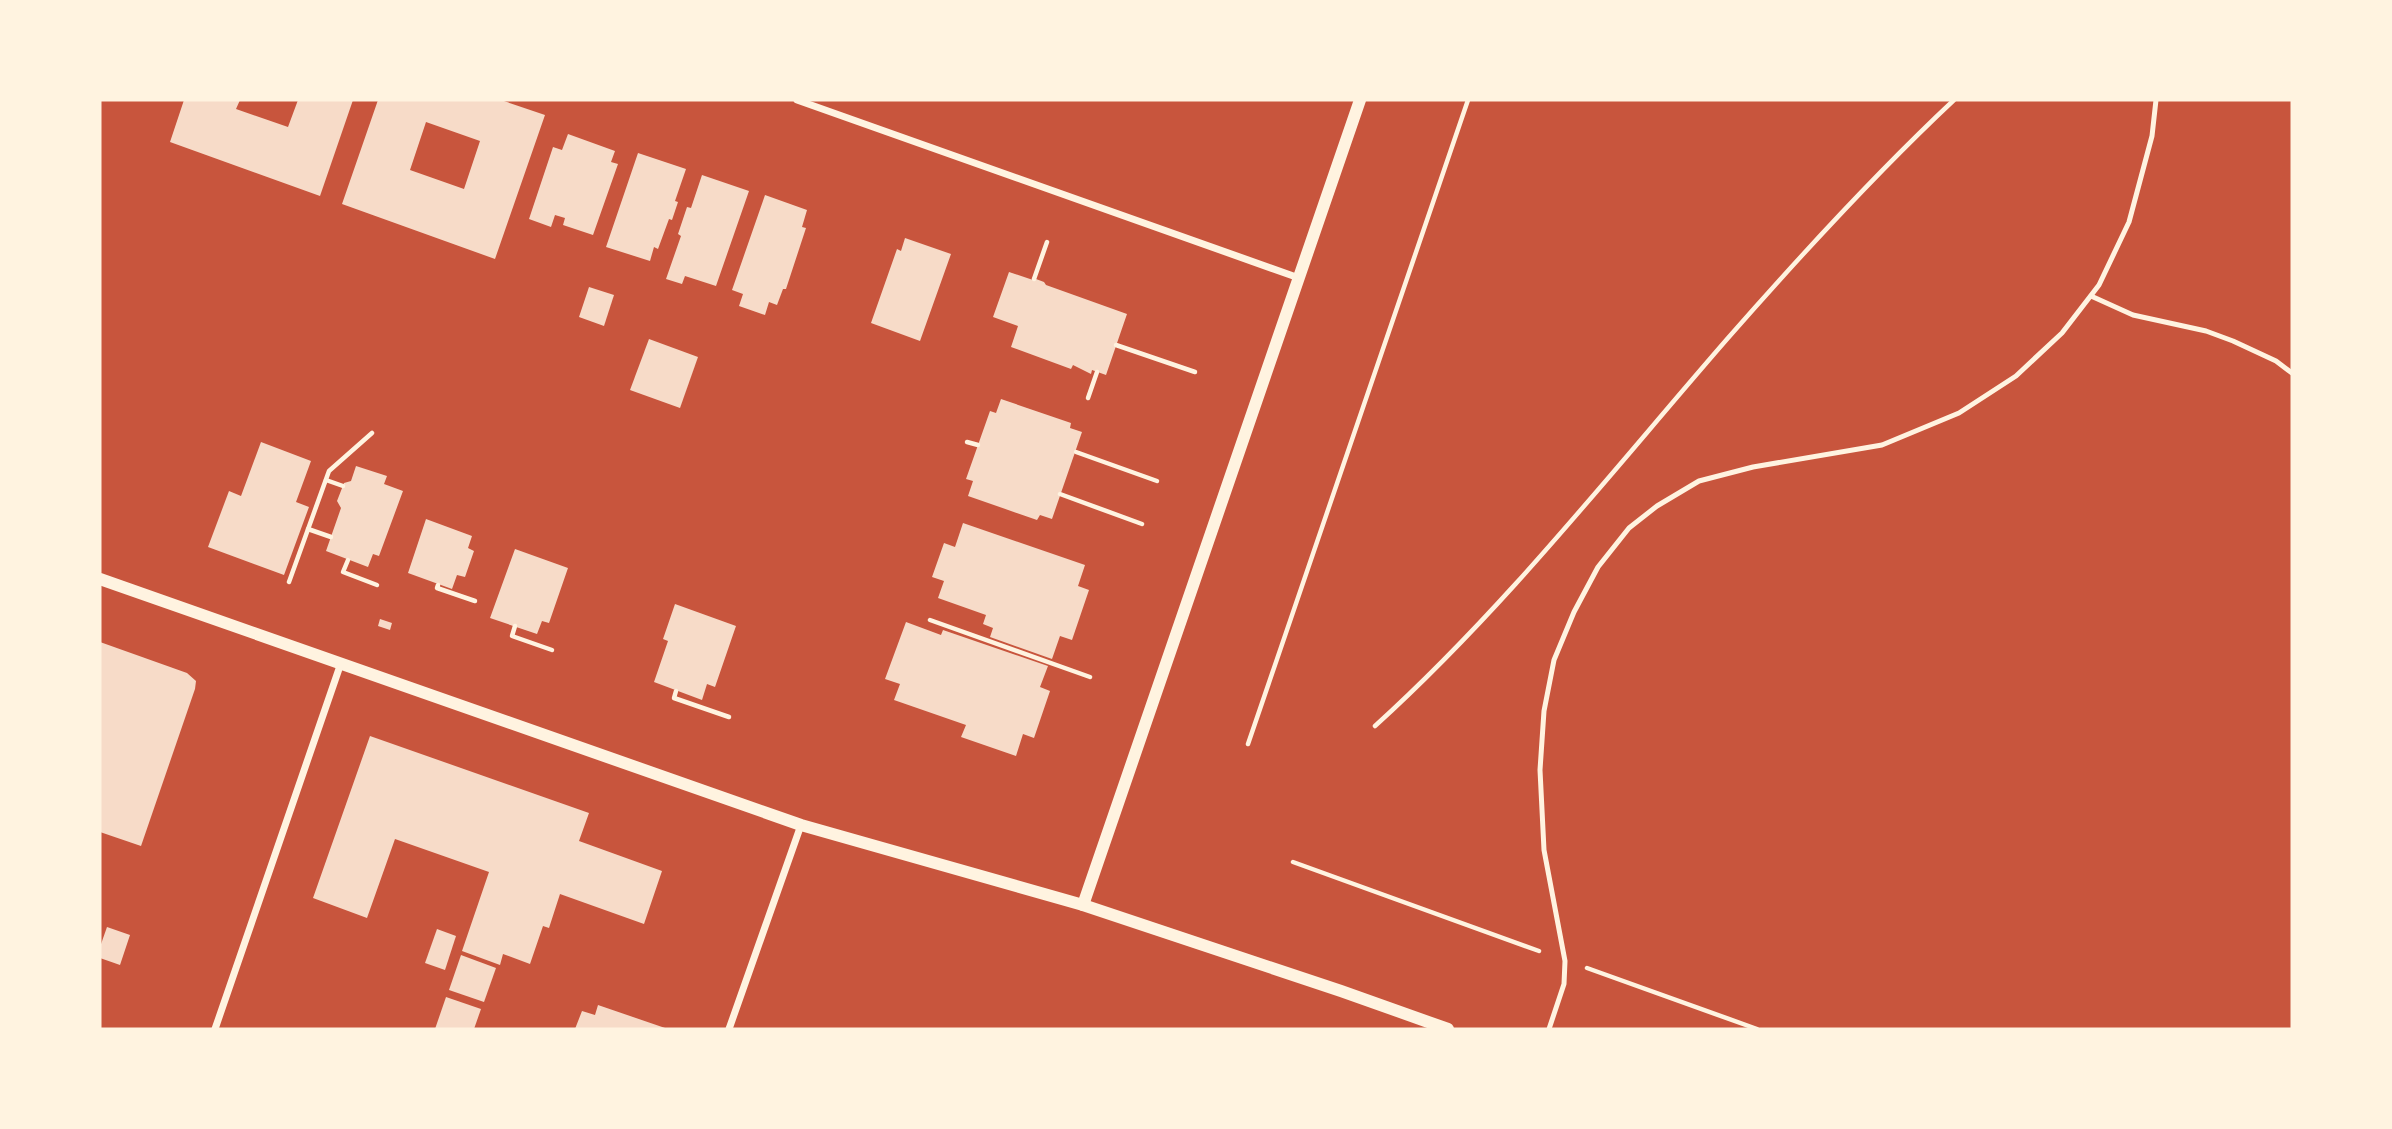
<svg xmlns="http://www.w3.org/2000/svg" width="2392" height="1129" font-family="'Archivo Narrow',sans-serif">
	<rect width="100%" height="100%" fill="#c8553d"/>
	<!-- building -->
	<g fill="#f7dbc8" fill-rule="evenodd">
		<polygon points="184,100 240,100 236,109 288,127 298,100 353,100 320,196 170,142"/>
		<path d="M378 100H501L545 115 495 259 342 204ZM426 122 480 141 464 189 410 170Z"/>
		<polygon points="568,134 615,151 611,162 618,164 593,235 563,225 565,218 555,215 551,227 529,219 553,147 562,150"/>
		<polygon points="638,153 686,169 675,201 678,202 672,220 669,219 658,249 654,247 650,261 606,247"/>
		<polygon points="702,175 749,191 716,286 685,276 682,284 666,279 681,236 678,234 687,207 691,208"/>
		<polygon points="765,195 807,210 802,227 806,228 786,289 783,289 777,305 769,302 765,315 739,306 743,294 732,290"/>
		<polygon points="905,238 951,254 920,341 871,323 897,249 901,251"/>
		<polygon points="1009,272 1033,280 1036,279 1044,282 1046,285 1127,314 1106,375 1092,370 1091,374 1073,365 1071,369 1011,347 1018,326 993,317"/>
		<polygon points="589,287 614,295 604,326 579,317"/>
		<polygon points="649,339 698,357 680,408 630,390"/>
		<polygon points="1001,399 1071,423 1070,428 1082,432 1052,519 1040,515 1037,520 968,496 973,481 966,479 990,411 996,413"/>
		<polygon points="261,442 311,461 296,502 309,507 284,575 208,547 229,491 241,496"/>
		<polygon points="356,466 387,476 384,484 403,491 379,556 373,554 368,567 326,551 341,508 337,501 344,483 351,481"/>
		<polygon points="426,519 472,536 468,548 474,551 465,577 457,575 452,589 408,573"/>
		<polygon points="963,523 1085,565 1078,586 1089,590 1072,640 1060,636 1052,659 990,637 993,628 983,624 986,615 938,598 944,581 932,577 944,543 955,547"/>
		<polygon points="515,549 568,568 549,623 542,621 537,634 490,618"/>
		<polygon points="675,604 736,626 715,687 707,684 702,700 654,682 668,641 663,639"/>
		<polygon points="380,619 392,623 390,630 378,626"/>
		<polygon points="906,622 941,635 943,630 1048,666 1040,687 1050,691 1034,738 1023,734 1016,756 961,737 966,725 894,700 900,684 885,679"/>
		<polygon points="100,642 187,673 196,681 195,689 141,846 100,832"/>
		<polygon points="370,736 589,813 579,841 662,871 644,924 560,894 549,928 543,926 530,964 503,954 500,965 462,951 489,872 395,839 367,918 313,898"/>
		<polygon points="107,927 130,935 120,965 100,958 100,947"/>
		<polygon points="437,929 456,936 445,970 425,963"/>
		<polygon points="461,955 496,968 484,1002 449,990"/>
		<polygon points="446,997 481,1009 474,1029 435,1029"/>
		<polygon points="598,1005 668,1029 575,1029 582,1011 595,1015"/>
	</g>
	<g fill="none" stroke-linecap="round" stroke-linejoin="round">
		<!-- path -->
		<g stroke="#fff3e0" stroke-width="4.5">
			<polyline points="1034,279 1047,242"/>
			<polyline points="1116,345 1195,372"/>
			<polyline points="1088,398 1097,372"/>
			<polyline points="967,442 978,445"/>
			<polyline points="1076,452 1157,481"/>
			<polyline points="326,480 343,486"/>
			<polyline points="1060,494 1142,524"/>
			<polyline points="308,529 331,537"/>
			<polyline points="348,560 343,572 377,585"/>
			<polyline points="289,582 329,471 372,433"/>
			<polyline points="438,585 437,588 475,601"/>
			<polyline points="930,620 1090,677"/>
			<polyline points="515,626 512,636 552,650"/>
			<polyline points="676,691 674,698 729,717"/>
			<path d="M1375 726C1505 608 1613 470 1728 338 1800 256 1874 175 1954 100"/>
			<polyline points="1248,744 1468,100"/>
			<polyline points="1293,862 1539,951"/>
			<polyline points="1587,968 1757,1029"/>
		</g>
		<!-- service -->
		<g stroke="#fff3e0" stroke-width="5">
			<polyline points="2091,296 2133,315 2206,331 2233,341 2276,361 2292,373"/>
			<polyline points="1549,1029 1564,984 1565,961 1544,850 1540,770 1544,711 1554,660 1574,612 1598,567 1629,528 1657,506 1699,481 1753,467 1882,445 1959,413 2016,376 2062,333 2099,285 2129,222 2152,136 2156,100"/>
		</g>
		<!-- minor -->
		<g stroke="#fff3e0" stroke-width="7">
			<polyline points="797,100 1299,278"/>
			<polyline points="215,1029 341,663"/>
			<polyline points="729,1029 801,825"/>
		</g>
		<!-- tertiary -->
		<g stroke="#fff3e0" stroke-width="12">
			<polyline points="100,579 801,825 1083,905 1341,991 1448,1029"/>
			<polyline points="1083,905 1360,100"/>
		</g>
	</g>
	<!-- border -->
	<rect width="2392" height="1129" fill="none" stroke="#fff3e0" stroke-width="203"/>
</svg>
